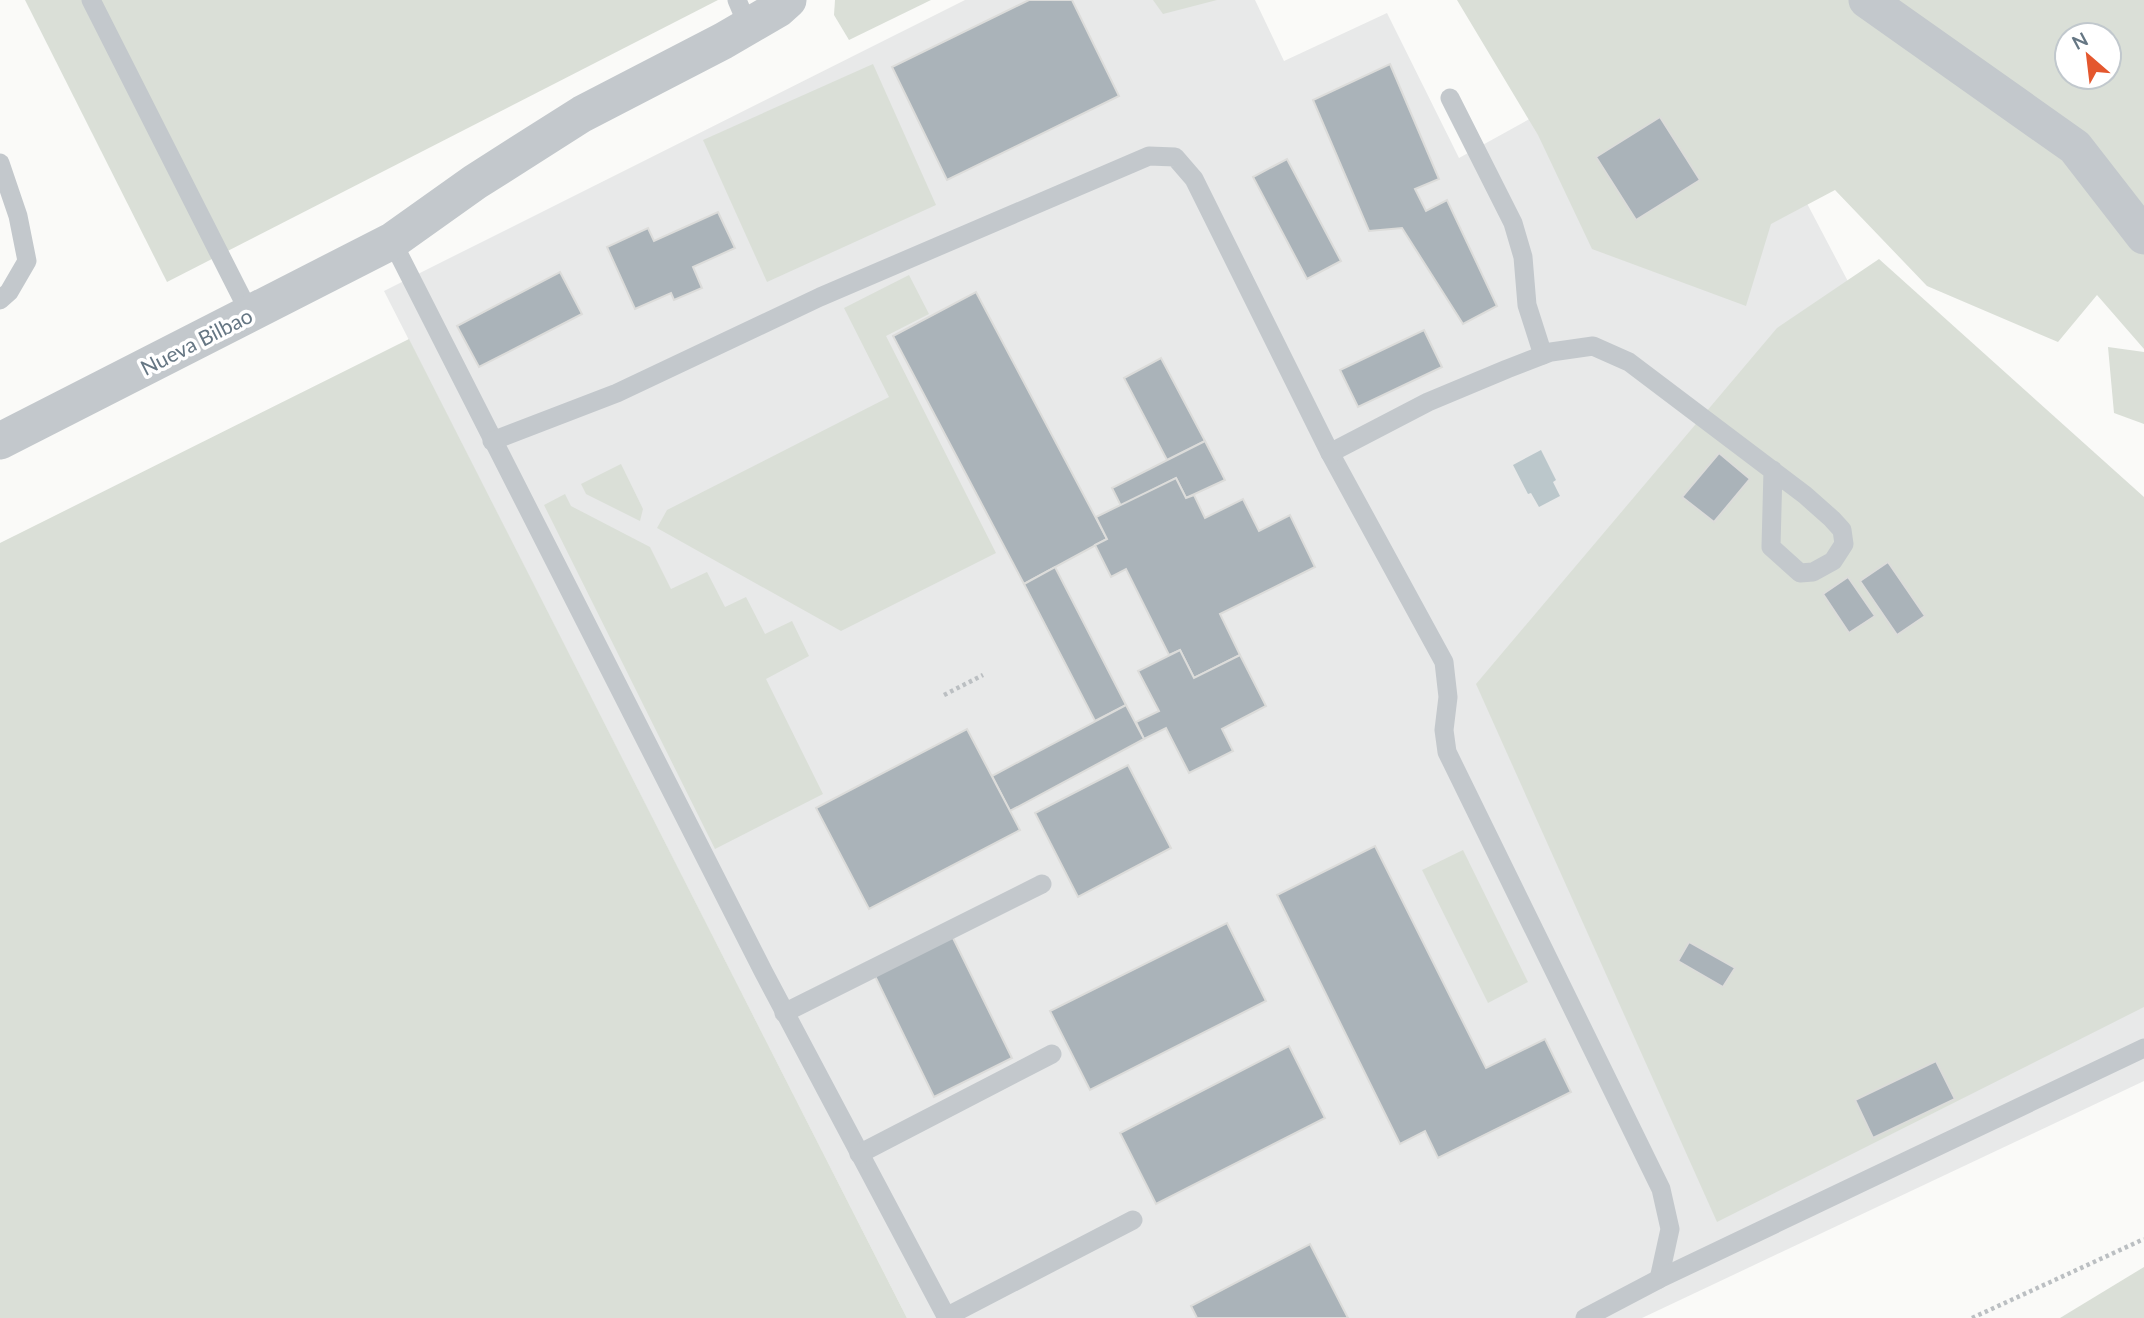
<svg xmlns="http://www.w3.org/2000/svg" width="2144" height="1318" font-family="Lato,sans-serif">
	<rect width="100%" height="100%" fill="#fafaf8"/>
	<!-- built -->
	<polygon fill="#e8e9e9" points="965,0 1255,0 1284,61 1387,13 1459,158 1710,19 1934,445 2144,768 2144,1081 1642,1318 907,1318 384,291"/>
	<!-- green -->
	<g fill="#dadfd7" fill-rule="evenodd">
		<polygon points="25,0 718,0 167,282"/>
		<polygon points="835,0 931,0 849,40 834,15"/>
		<polygon points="1153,0 1217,0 1163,14"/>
		<path d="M1457 0H2144V349L2097 295 2058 342 1927 286 1835 190 1771 224 1746 306 1592 249 1538 135ZM2067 35H2109V77H2067Z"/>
		<polygon points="873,64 936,205 767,282 703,140"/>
		<polygon points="1879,259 2144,497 2144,1007 1717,1222 1476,684 1777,328"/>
		<polygon points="909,275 929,314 886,336 996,553 841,631 657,528 667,510 889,397 844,308"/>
		<polygon points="409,339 907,1318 0,1318 0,543"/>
		<polygon points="2108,347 2144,352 2144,424 2114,413"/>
		<polygon points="621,464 643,509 640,521 586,494 581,484"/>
		<polygon points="565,494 571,506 650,547 671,589 707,572 725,607 746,597 765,634 792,621 809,656 766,679 823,794 715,849 544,505"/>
		<polygon points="1463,850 1528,982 1488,1003 1422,870"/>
		<polygon points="2144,1267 2144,1318 2060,1318"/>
	</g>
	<!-- water -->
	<polygon fill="#bbc7cb" points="1541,450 1556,480 1553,482 1560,496 1539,507 1531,493 1528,494 1513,465"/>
	<!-- building -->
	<g fill="#aab3b9" stroke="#dcdcda" stroke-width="2">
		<polygon points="1029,0 1072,0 1119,96 947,180 892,67"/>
		<polygon points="1390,64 1439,179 1415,189 1426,211 1447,200 1497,306 1463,324 1402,228 1369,231 1313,100"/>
		<polygon points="1660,117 1700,180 1636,220 1596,157"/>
		<polygon points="1287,159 1341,261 1307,279 1253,177"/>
		<polygon points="718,212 735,248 693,267 702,288 674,300 671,293 635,309 607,247 648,228 654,241"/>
		<polygon points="560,272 582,314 479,367 457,326"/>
		<polygon points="976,292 1107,539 1024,584 893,336"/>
		<polygon points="1424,330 1442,367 1358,407 1340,370"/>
		<polygon points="1161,358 1205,441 1167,460 1124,378"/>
		<polygon points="1205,441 1225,480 1186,498 1176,478 1121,506 1112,488"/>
		<polygon points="1719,453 1750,479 1714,522 1682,497"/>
		<polygon points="1176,478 1186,498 1194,495 1205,518 1243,499 1259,531 1290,515 1315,567 1220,614 1240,655 1194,678 1180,650 1169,655 1126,569 1111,577 1095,545 1107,539 1096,517"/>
		<polygon points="1888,562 1925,616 1897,635 1860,581"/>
		<polygon points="1055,567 1126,705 1095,721 1024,584"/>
		<polygon points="1848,577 1875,616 1849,633 1823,594"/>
		<polygon points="1180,650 1194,678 1240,655 1266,706 1222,729 1233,751 1189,773 1166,728 1144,739 1136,722 1159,711 1138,671"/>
		<polygon points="1126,705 1144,739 1010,811 992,776"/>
		<polygon points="967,729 1020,830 869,909 816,808"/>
		<polygon points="1128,765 1171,848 1078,897 1035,813"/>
		<polygon points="1375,846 1486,1068 1545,1039 1571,1092 1438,1158 1425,1131 1400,1144 1277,895"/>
		<polygon points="1227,923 1266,1001 1090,1090 1050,1011"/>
		<polygon points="952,936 1012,1058 934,1097 874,974"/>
		<polygon points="1689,942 1735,968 1723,987 1678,961"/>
		<polygon points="1289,1046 1325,1118 1156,1204 1120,1133"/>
		<polygon points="1936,1061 1955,1099 1873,1138 1855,1100"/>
		<polygon points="1310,1244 1348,1318 1197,1318 1191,1306"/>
	</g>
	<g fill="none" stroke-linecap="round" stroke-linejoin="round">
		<!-- path -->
		<g stroke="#bbbfc2" stroke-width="4.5" stroke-dasharray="3.5 3.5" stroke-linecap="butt">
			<polyline points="944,695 983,675"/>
			<polyline points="1972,1318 2144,1239"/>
		</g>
		<!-- lane -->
		<g stroke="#c3c8cc" stroke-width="19">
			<polyline points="91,0 250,314"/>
			<polyline points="737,0 748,26"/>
			<polyline points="1450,98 1513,223 1523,257 1527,305 1543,355"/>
			<polyline points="0,163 18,216 27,261 9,292 0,300"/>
			<polyline points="392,241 763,971 947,1318"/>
			<polyline points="492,441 617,393 820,297 1149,156 1175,157 1194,179 1330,453 1444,662 1448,697 1444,730 1447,752 1661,1189 1670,1229 1659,1279"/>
			<polyline points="1330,453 1428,402 1507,369 1551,352 1593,346 1629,362 1805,495 1832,519 1842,530 1844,544 1833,561 1813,572 1800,573 1771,547 1773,470"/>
			<polyline points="784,1013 1042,884"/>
			<polyline points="859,1154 1052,1054"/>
			<polyline points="946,1317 1133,1220"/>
			<polyline points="1585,1318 1659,1279 2144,1048"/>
		</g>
		<!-- street -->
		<g stroke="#c3c8cc" stroke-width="37">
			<polyline points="1867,0 2075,147 2144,236"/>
			<polyline points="0,441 392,241 475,182 582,114 723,41 778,9 788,0"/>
		</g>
	</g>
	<g text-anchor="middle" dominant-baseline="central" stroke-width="7" stroke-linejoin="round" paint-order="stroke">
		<!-- street labels -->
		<g font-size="21" fill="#657683" stroke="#fff">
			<text transform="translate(196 341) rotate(-27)">Nueva Bilbao</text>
		</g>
	</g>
	<!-- north arrow -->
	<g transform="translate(2088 56) rotate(332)"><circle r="33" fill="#ffffff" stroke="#c1c8cd" stroke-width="2"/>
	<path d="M0-5L12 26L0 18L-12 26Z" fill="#e4572e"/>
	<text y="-10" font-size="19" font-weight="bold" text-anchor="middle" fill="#657683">N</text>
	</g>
</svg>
